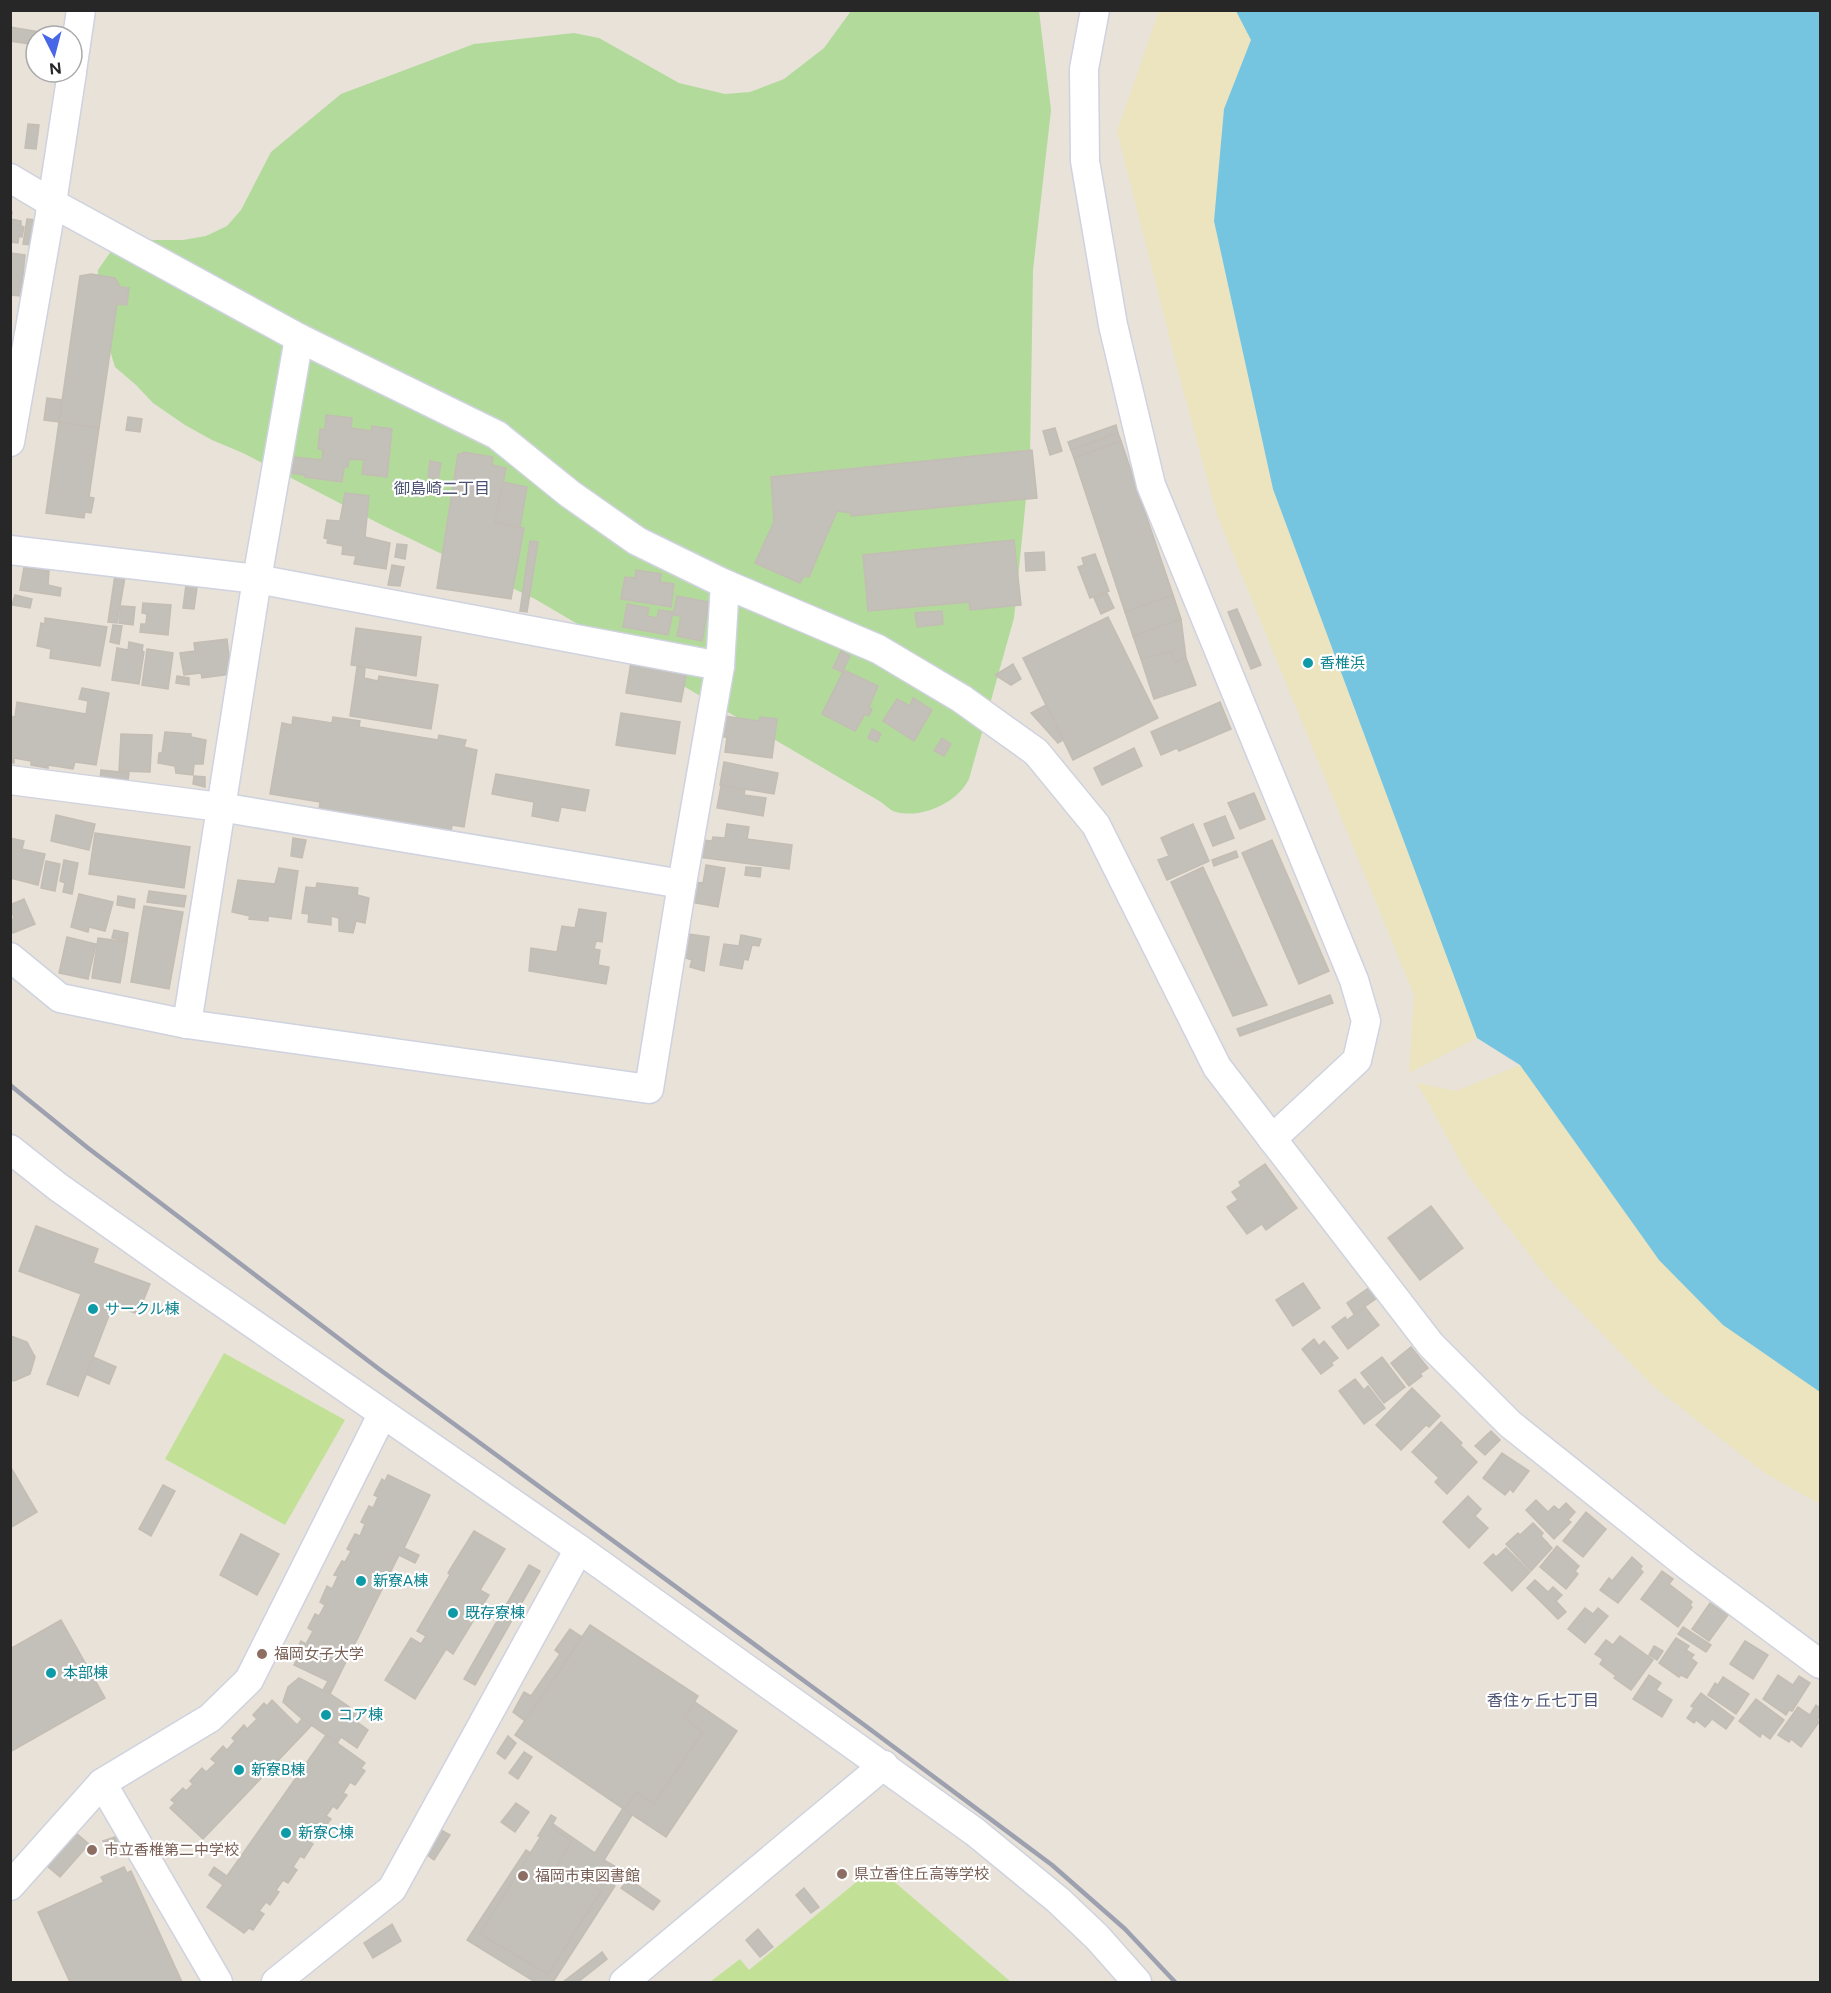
<svg xmlns="http://www.w3.org/2000/svg" width="1831" height="1993" font-family="Figtree,'Noto Sans JP',sans-serif">
	<rect width="100%" height="100%" fill="#e8e2d9"/>
	<!-- green -->
	<path fill="#b1da9b" d="M851 11H1039L1051 110 1033 270 1030 459 1014 618 969 779C958 802 923 819 896 812 891 811 885 805 881 802L535 599 382 525 243 453 212 440 185 425 153 403 136 385 115 367 97 308 98 270 114 247 126 240H183L206 236 227 226 241 210 271 152 341 94 474 44 574 33 599 38 679 83 725 94 750 92 784 79 824 48Z"/>
	<!-- sand -->
	<g fill="#ebe4bf">
		<polygon points="1159,11 1236,11 1251,40 1224,109 1214,221 1273,489 1477,1038 1409,1073 1414,995 1217,515 1178,371 1117,131"/>
		<polygon points="1520,1065 1659,1260 1820,1392 1820,1504 1766,1474 1653,1386 1546,1276 1469,1177 1417,1083 1456,1091"/>
	</g>
	<!-- pitch -->
	<g fill="#c2e197">
		<polygon points="224,1353 345,1420 285,1525 165,1459"/>
		<polygon points="876,1866 1011,1982 710,1982 740,1959 749,1970"/>
	</g>
	<!-- water -->
	<polygon fill="#75c5e1" points="1236,11 1820,11 1820,1392 1723,1325 1659,1260 1520,1065 1477,1038 1273,489 1214,221 1224,109 1251,40"/>
	<!-- building -->
	<g fill="#c3bfb9" stroke="#c3bdb4" stroke-width="1.5">
		<polygon points="10,27 41,32 40,36 36,36 36,45 10,41"/>
		<polygon points="28,124 39,125 36,149 25,148"/>
		<polygon points="10,212 12,212 11,219 21,221 21,226 24,227 22,237 19,236 18,243 10,242"/>
		<polygon points="27,219 35,220 31,245 23,244"/>
		<polygon points="10,253 25,255 21,296 10,295"/>
		<polygon points="91,274 115,278 120,287 129,288 127,305 117,304 99,428 59,422 80,276"/>
		<polygon points="47,398 62,400 59,422 44,420"/>
		<polygon points="326,415 352,418 351,428 371,431 372,426 392,429 387,477 362,474 364,460 349,459 348,467 344,467 342,482 305,477 305,475 291,473 293,457 322,460 323,450 318,449 320,429 325,430"/>
		<polygon points="128,417 142,419 140,432 126,430"/>
		<polygon points="59,422 99,428 89,497 94,498 91,513 85,512 84,518 46,513"/>
		<polygon points="1116,425 1118,433 1071,450 1068,442"/>
		<polygon points="1055,428 1062,451 1050,455 1043,431"/>
		<polygon points="1118,433 1121,441 1074,458 1071,450"/>
		<polygon points="1121,441 1173,595 1125,612 1074,458"/>
		<polygon points="1032,450 1037,498 851,516 851,513 837,511 809,577 804,576 800,583 755,563 774,522 771,477"/>
		<polygon points="463,452 493,457 492,465 506,468 495,522 524,528 511,599 437,588 458,454 462,454"/>
		<polygon points="430,461 441,463 438,479 428,477"/>
		<polygon points="503,482 527,487 520,527 495,522"/>
		<polygon points="345,493 369,496 365,537 390,543 386,569 354,564 356,556 342,554 343,546 327,543 328,539 324,538 327,520 340,521"/>
		<polygon points="1014,540 1021,605 970,610 969,602 868,611 863,555"/>
		<polygon points="530,541 538,542 527,612 520,611"/>
		<polygon points="397,544 407,545 405,559 395,557"/>
		<polygon points="1044,552 1045,570 1026,571 1025,553"/>
		<polygon points="1095,554 1109,591 1090,598 1078,567 1084,565 1082,558"/>
		<polygon points="392,565 404,567 400,586 388,585"/>
		<polygon points="24,567 49,571 48,585 61,588 60,596 20,590"/>
		<polygon points="636,570 661,574 660,582 674,584 671,607 621,599 625,577 635,578"/>
		<polygon points="115,575 125,577 117,623 108,622"/>
		<polygon points="186,585 197,587 194,609 183,608"/>
		<polygon points="1107,593 1114,608 1101,614 1094,598"/>
		<polygon points="15,595 32,599 30,608 12,605"/>
		<polygon points="1173,595 1181,619 1133,636 1125,612"/>
		<polygon points="677,596 709,602 702,641 677,636 681,616 673,615"/>
		<polygon points="143,603 171,605 168,635 140,632 141,624 146,624 147,614 142,613"/>
		<polygon points="627,604 649,608 647,616 657,618 659,610 673,612 668,635 623,627"/>
		<polygon points="121,606 135,607 133,625 119,623"/>
		<polygon points="1237,609 1261,665 1251,669 1228,612"/>
		<polygon points="942,611 943,624 917,627 915,613"/>
		<polygon points="1108,617 1158,718 1073,760 1023,658"/>
		<polygon points="45,618 107,627 100,666 50,658 51,649 37,646 41,623 45,624"/>
		<polygon points="1181,619 1186,658 1175,662 1171,651 1141,659 1133,636"/>
		<polygon points="113,625 122,626 119,644 110,642"/>
		<polygon points="356,628 421,637 416,676 351,665"/>
		<polygon points="227,639 231,674 202,678 201,673 184,675 180,653 195,651 194,643"/>
		<polygon points="129,642 143,645 142,651 144,652 139,684 112,680 117,648 128,650"/>
		<polygon points="147,649 173,653 168,689 142,685"/>
		<polygon points="841,651 850,656 842,672 833,668"/>
		<polygon points="1171,651 1175,662 1186,658 1196,685 1154,699 1141,659"/>
		<polygon points="632,656 688,666 681,702 626,693"/>
		<polygon points="1013,664 1021,679 1011,685 995,675"/>
		<polygon points="357,667 365,668 364,678 378,681 379,676 438,685 431,729 350,716"/>
		<polygon points="844,670 878,686 869,707 872,709 869,716 865,714 855,731 822,714"/>
		<polygon points="177,676 189,678 189,685 176,683"/>
		<polygon points="82,688 109,693 96,765 75,762 73,769 48,765 48,768 31,765 31,761 14,758 14,763 10,762 10,716 15,717 17,702 86,714 88,701 79,699"/>
		<polygon points="913,698 932,710 914,741 883,721 897,699 910,706"/>
		<polygon points="1220,702 1231,729 1179,751 1177,748 1161,755 1151,732"/>
		<polygon points="1046,705 1063,740 1058,743 1031,713"/>
		<polygon points="621,713 680,722 675,754 616,745"/>
		<polygon points="724,716 759,721 760,717 777,719 772,758 725,752 727,737 721,737"/>
		<polygon points="293,717 332,723 333,717 360,721 359,727 438,740 439,735 466,740 464,747 477,750 464,827 452,825 451,832 319,811 320,802 270,794 282,723 292,725"/>
		<polygon points="872,729 881,734 877,742 868,738"/>
		<polygon points="165,732 191,734 191,737 206,740 203,764 194,764 193,775 176,773 175,766 158,763 159,753 162,753"/>
		<polygon points="121,734 152,735 150,772 119,771"/>
		<polygon points="942,738 951,744 944,756 934,751"/>
		<polygon points="1134,748 1142,766 1102,785 1094,768"/>
		<polygon points="724,762 778,773 774,794 720,785"/>
		<polygon points="101,770 129,773 126,794 99,790"/>
		<polygon points="496,774 589,790 585,811 561,807 558,821 532,816 534,802 492,794"/>
		<polygon points="194,776 205,777 205,787 193,784"/>
		<polygon points="721,786 745,790 744,795 766,798 763,816 717,808"/>
		<polygon points="1254,793 1265,819 1240,829 1228,803"/>
		<polygon points="56,815 95,824 89,850 51,841"/>
		<polygon points="1225,816 1234,838 1213,846 1204,824"/>
		<polygon points="727,824 749,827 747,839 792,845 789,869 699,857 701,840 712,841 713,837 725,838"/>
		<polygon points="1193,824 1209,861 1167,880 1158,860 1169,856 1161,838"/>
		<polygon points="95,833 190,847 184,888 89,874"/>
		<polygon points="10,838 24,841 22,849 45,854 38,885 10,878"/>
		<polygon points="293,838 306,840 302,858 291,856"/>
		<polygon points="1272,840 1329,971 1299,984 1242,853"/>
		<polygon points="1236,851 1238,857 1214,866 1212,860"/>
		<polygon points="64,860 78,863 72,894 63,892 65,883 60,881"/>
		<polygon points="46,861 60,864 55,891 41,888"/>
		<polygon points="706,865 725,868 718,907 690,902 693,882 703,883"/>
		<polygon points="746,867 761,868 760,877 745,875"/>
		<polygon points="1203,867 1251,971 1267,1005 1233,1016 1171,882"/>
		<polygon points="279,868 298,871 291,919 268,916 268,921 249,919 250,916 232,912 238,880 275,884"/>
		<polygon points="317,883 358,888 357,895 369,898 365,923 356,921 353,933 339,931 339,918 331,916 331,925 308,922 309,914 302,913 306,887 316,888"/>
		<polygon points="149,891 186,896 184,907 147,902"/>
		<polygon points="79,894 113,902 105,931 89,927 88,932 71,927"/>
		<polygon points="118,896 135,899 134,908 117,905"/>
		<polygon points="24,899 35,924 13,933 10,921 14,918 10,905"/>
		<polygon points="144,906 183,912 169,989 131,982"/>
		<polygon points="579,909 606,913 602,942 596,941 594,949 600,950 598,965 609,967 606,984 529,971 531,948 557,952 562,926 575,928"/>
		<polygon points="114,930 128,933 127,941 112,938"/>
		<polygon points="688,934 709,937 704,971 690,967 692,960 683,957"/>
		<polygon points="741,935 761,939 759,946 752,945 748,960 744,959 742,969 720,965 724,944 739,946"/>
		<polygon points="67,937 96,944 88,979 59,973"/>
		<polygon points="98,938 127,942 120,983 92,978"/>
		<polygon points="1330,995 1333,1003 1240,1036 1237,1029"/>
		<polygon points="1265,1164 1297,1208 1266,1230 1262,1224 1247,1234 1227,1207 1238,1200 1232,1192 1241,1186 1239,1182"/>
		<polygon points="1431,1206 1463,1248 1420,1280 1388,1238"/>
		<polygon points="36,1226 98,1249 93,1263 150,1284 138,1314 113,1305 78,1396 47,1384 81,1294 19,1271"/>
		<polygon points="1303,1283 1320,1308 1293,1326 1276,1300"/>
		<polygon points="1370,1287 1377,1298 1354,1314 1347,1303"/>
		<polygon points="1365,1307 1379,1325 1348,1349 1332,1327 1345,1317 1347,1320"/>
		<polygon points="11,1336 27,1342 35,1357 30,1374 14,1381 10,1380"/>
		<polygon points="1314,1339 1319,1346 1324,1341 1338,1358 1331,1363 1333,1365 1321,1374 1302,1349"/>
		<polygon points="1411,1347 1428,1368 1420,1374 1422,1376 1409,1386 1391,1363"/>
		<polygon points="93,1357 116,1367 109,1384 86,1374"/>
		<polygon points="1382,1357 1405,1387 1384,1403 1361,1373"/>
		<polygon points="1355,1379 1364,1390 1368,1386 1385,1408 1364,1424 1339,1391"/>
		<polygon points="1412,1388 1440,1416 1429,1427 1426,1425 1401,1450 1376,1425"/>
		<polygon points="1441,1422 1462,1443 1460,1445 1477,1462 1447,1494 1435,1482 1439,1478 1412,1452"/>
		<polygon points="1491,1431 1500,1440 1485,1455 1475,1446"/>
		<polygon points="1502,1453 1529,1471 1513,1492 1510,1489 1505,1495 1483,1478"/>
		<polygon points="10,1466 37,1512 10,1528"/>
		<polygon points="388,1475 430,1495 404,1548 419,1555 415,1563 399,1555 330,1694 323,1690 328,1681 294,1665 297,1660 292,1658 301,1641 306,1644 313,1631 308,1628 315,1614 319,1616 325,1605 320,1602 327,1586 332,1589 338,1576 334,1575 342,1561 345,1562 351,1551 347,1549 355,1534 360,1536 365,1524 361,1522 369,1506 373,1508 378,1497 374,1495 382,1479 385,1481"/>
		<polygon points="163,1485 175,1491 151,1536 139,1529"/>
		<polygon points="1468,1496 1481,1509 1475,1516 1488,1528 1469,1548 1443,1522"/>
		<polygon points="1536,1500 1548,1512 1554,1506 1559,1510 1566,1503 1575,1512 1568,1520 1571,1522 1554,1539 1526,1510"/>
		<polygon points="1586,1512 1606,1529 1583,1557 1563,1541"/>
		<polygon points="1533,1523 1543,1533 1541,1536 1552,1548 1531,1571 1506,1544 1518,1533 1520,1535"/>
		<polygon points="474,1531 505,1549 480,1590 489,1595 453,1654 446,1649 415,1699 385,1680 411,1638 421,1644 426,1636 417,1631 450,1575 448,1573"/>
		<polygon points="241,1534 279,1554 257,1595 220,1575"/>
		<polygon points="1557,1546 1579,1566 1575,1571 1578,1574 1566,1589 1540,1567"/>
		<polygon points="1506,1548 1530,1572 1512,1591 1484,1563 1493,1554 1496,1557"/>
		<polygon points="1632,1557 1642,1566 1640,1569 1643,1572 1618,1603 1600,1590 1609,1578 1612,1581"/>
		<polygon points="529,1565 540,1571 475,1685 464,1679"/>
		<polygon points="1662,1571 1673,1579 1669,1584 1692,1602 1690,1605 1692,1607 1678,1627 1641,1599"/>
		<polygon points="1535,1580 1548,1592 1553,1587 1562,1595 1556,1601 1566,1612 1558,1619 1527,1588"/>
		<polygon points="1710,1603 1728,1615 1709,1641 1692,1629"/>
		<polygon points="1585,1608 1593,1614 1598,1608 1608,1616 1585,1643 1568,1629"/>
		<polygon points="61,1620 105,1698 10,1752 10,1649"/>
		<polygon points="590,1625 698,1696 685,1718 703,1732 654,1804 636,1792 625,1810 515,1735"/>
		<polygon points="1683,1627 1711,1645 1706,1652 1678,1634"/>
		<polygon points="570,1629 582,1637 525,1721 513,1712 524,1692 531,1696 560,1654 555,1650"/>
		<polygon points="1620,1636 1653,1660 1631,1690 1614,1678 1616,1676 1600,1664 1603,1659 1595,1654 1606,1640 1613,1645"/>
		<polygon points="1676,1638 1689,1646 1686,1650 1694,1655 1691,1658 1697,1663 1687,1678 1681,1675 1679,1677 1659,1663"/>
		<polygon points="1745,1641 1768,1655 1753,1679 1730,1664"/>
		<polygon points="1654,1646 1663,1651 1657,1660 1649,1655"/>
		<polygon points="1649,1675 1661,1683 1656,1690 1672,1700 1662,1717 1633,1699"/>
		<polygon points="1778,1675 1793,1685 1799,1676 1810,1683 1792,1711 1789,1710 1786,1715 1763,1699"/>
		<polygon points="1723,1677 1749,1694 1736,1714 1708,1695 1715,1683 1718,1685"/>
		<polygon points="299,1678 330,1694 357,1712 353,1719 368,1730 357,1748 341,1737 337,1743 301,1718 283,1702 288,1687"/>
		<polygon points="1701,1693 1734,1718 1726,1729 1712,1719 1705,1727 1696,1720 1694,1723 1687,1718 1694,1708 1691,1706"/>
		<polygon points="1756,1699 1784,1720 1770,1739 1762,1733 1760,1737 1739,1721"/>
		<polygon points="272,1700 297,1725 302,1719 312,1725 203,1839 170,1808 175,1803 171,1800 183,1788 186,1791 193,1784 190,1781 202,1768 206,1772 216,1763 211,1759 223,1746 227,1750 235,1741 232,1738 244,1725 247,1729 257,1719 253,1715 264,1703 267,1706"/>
		<polygon points="695,1702 737,1731 666,1837 625,1810 636,1792 654,1804 703,1732 685,1718"/>
		<polygon points="1816,1705 1820,1708 1820,1716 1817,1720 1819,1722 1801,1747 1791,1739 1789,1742 1778,1735 1798,1707 1810,1715"/>
		<polygon points="326,1735 365,1763 361,1768 365,1771 355,1785 350,1782 343,1793 347,1795 337,1809 333,1806 326,1816 331,1819 320,1834 316,1831 309,1841 313,1844 304,1858 300,1856 293,1867 297,1870 288,1883 283,1880 276,1890 279,1892 270,1905 266,1902 259,1911 264,1914 253,1930 249,1928 244,1933 207,1907 223,1885 209,1875 214,1867 227,1876"/>
		<polygon points="508,1736 516,1743 505,1759 497,1753"/>
		<polygon points="524,1752 532,1757 518,1779 509,1773"/>
		<polygon points="516,1803 529,1812 515,1832 501,1822"/>
		<polygon points="623,1808 632,1815 604,1860 616,1867 608,1880 615,1886 553,1982 535,1982 467,1940 526,1850 531,1853 480,1934 548,1974 601,1891 557,1866 571,1841 551,1827 553,1824 595,1853"/>
		<polygon points="551,1815 556,1818 551,1827 571,1841 557,1866 601,1891 548,1974 480,1934 541,1836 538,1836"/>
		<polygon points="441,1830 450,1835 434,1860 426,1854"/>
		<polygon points="76,1833 89,1844 60,1877 47,1866"/>
		<polygon points="118,1836 122,1847 108,1853 103,1841"/>
		<polygon points="124,1867 127,1873 131,1871 182,1982 70,1982 38,1912 104,1882 101,1877"/>
		<polygon points="629,1879 660,1901 653,1910 621,1888"/>
		<polygon points="804,1888 819,1907 811,1913 796,1895"/>
		<polygon points="392,1924 401,1941 373,1958 364,1943"/>
		<polygon points="758,1929 773,1947 760,1957 746,1940"/>
		<polygon points="602,1952 607,1959 578,1982 563,1982"/>
	</g>
	<g fill="none" stroke-linecap="round" stroke-linejoin="round">
		<defs>
			<g id="minor">
				<polyline points="1095,10 1084,69 1085,161 1113,325 1151,485 1354,980 1366,1021 1357,1060 1272,1139"/>
				<polyline points="72,71 81,10"/>
				<polyline points="10,178 52,203 299,338 497,435 570,494 637,541 725,584 878,649 962,699 1036,752 1096,825 1217,1067 1431,1345 1510,1424 1688,1566 1820,1664"/>
				<polyline points="10,442 52,203 72,72"/>
				<polyline points="10,550 257,579 720,666"/>
				<polyline points="10,780 220,807 682,884"/>
				<polyline points="10,957 60,998 187,1024 649,1089 682,884 720,666 725,584"/>
				<polyline points="187,1024 257,579 299,338"/>
				<polyline points="10,1149 58,1187 181,1274 579,1549 975,1832 1058,1900 1097,1937 1137,1982"/>
				<polyline points="102,1783 218,1982"/>
				<polyline points="10,1886 102,1783 210,1718 249,1680 382,1415"/>
				<polyline points="276,1982 392,1889 579,1549"/>
				<polyline points="624,1982 884,1765"/>
			</g>
		</defs>
		<!-- minor casing -->
		<use href="#minor" stroke="#cfd2df" stroke-width="31"/>
		<!-- minor -->
		<use href="#minor" stroke="#fff" stroke-width="28"/>
		<!-- rail -->
		<polyline stroke="#9da0af" stroke-width="4.5" points="10,1085 88,1148 379,1369 863,1724 1052,1865 1125,1929 1175,1982"/>
	</g>
	<!-- markers -->
	<g fill="#0f9aa8" stroke="#fff" stroke-width="2">
		<circle cx="1308" cy="663" r="6"/>
		<circle cx="93" cy="1309" r="6"/>
		<circle cx="361" cy="1581" r="6"/>
		<circle cx="453" cy="1613" r="6"/>
		<circle cx="51" cy="1673" r="6"/>
		<circle cx="326" cy="1715" r="6"/>
		<circle cx="239" cy="1770" r="6"/>
		<circle cx="286" cy="1833" r="6"/>
	</g>
	<g fill="#8d6e63" stroke="#fff" stroke-width="2">
		<circle cx="262" cy="1654" r="6"/>
		<circle cx="92" cy="1850" r="6"/>
		<circle cx="842" cy="1874" r="6"/>
		<circle cx="523" cy="1876" r="6"/>
	</g>
	<g text-anchor="middle" dominant-baseline="central" stroke-width="4.5" stroke-linejoin="round" paint-order="stroke">
		<!-- culture labels -->
		<g font-size="15" fill="#0d838f" stroke="#fff" text-anchor="start">
			<text x="1320" y="663">香椎浜</text>
			<text x="105" y="1309">サークル棟</text>
			<text x="373" y="1581">新寮A棟</text>
			<text x="465" y="1613">既存寮棟</text>
			<text x="63" y="1673">本部棟</text>
			<text x="338" y="1715">コア棟</text>
			<text x="251" y="1770">新寮B棟</text>
			<text x="298" y="1833">新寮C棟</text>
		</g>
		<!-- education labels -->
		<g font-size="15" fill="#785e54" stroke="#fff" text-anchor="start">
			<text x="274" y="1654">福岡女子大学</text>
			<text x="104" y="1850">市立香椎第二中学校</text>
			<text x="854" y="1874">県立香住丘高等学校</text>
			<text x="535" y="1876">福岡市東図書館</text>
		</g>
		<!-- neighbourhood labels -->
		<g font-size="16" fill="#4c5372" stroke="#fff">
			<text x="442" y="488">御島崎二丁目</text>
			<text x="1543" y="1700">香住ヶ丘七丁目</text>
		</g>
	</g>
	<!-- border -->
	<rect width="1831" height="1993" fill="none" stroke="#272727" stroke-width="24"/>
	<!-- north arrow -->
	<g transform="translate(54 54) rotate(174)"><circle r="28" fill="#ffffff" stroke="#a9a9a9" stroke-width="1.5"/>
	<path d="M0-4.5L10 22L0 15L-10 22Z" fill="#4867e7"/>
	<text y="-9" font-size="16" font-weight="bold" text-anchor="middle" fill="#272727">N</text>
	</g>
</svg>
